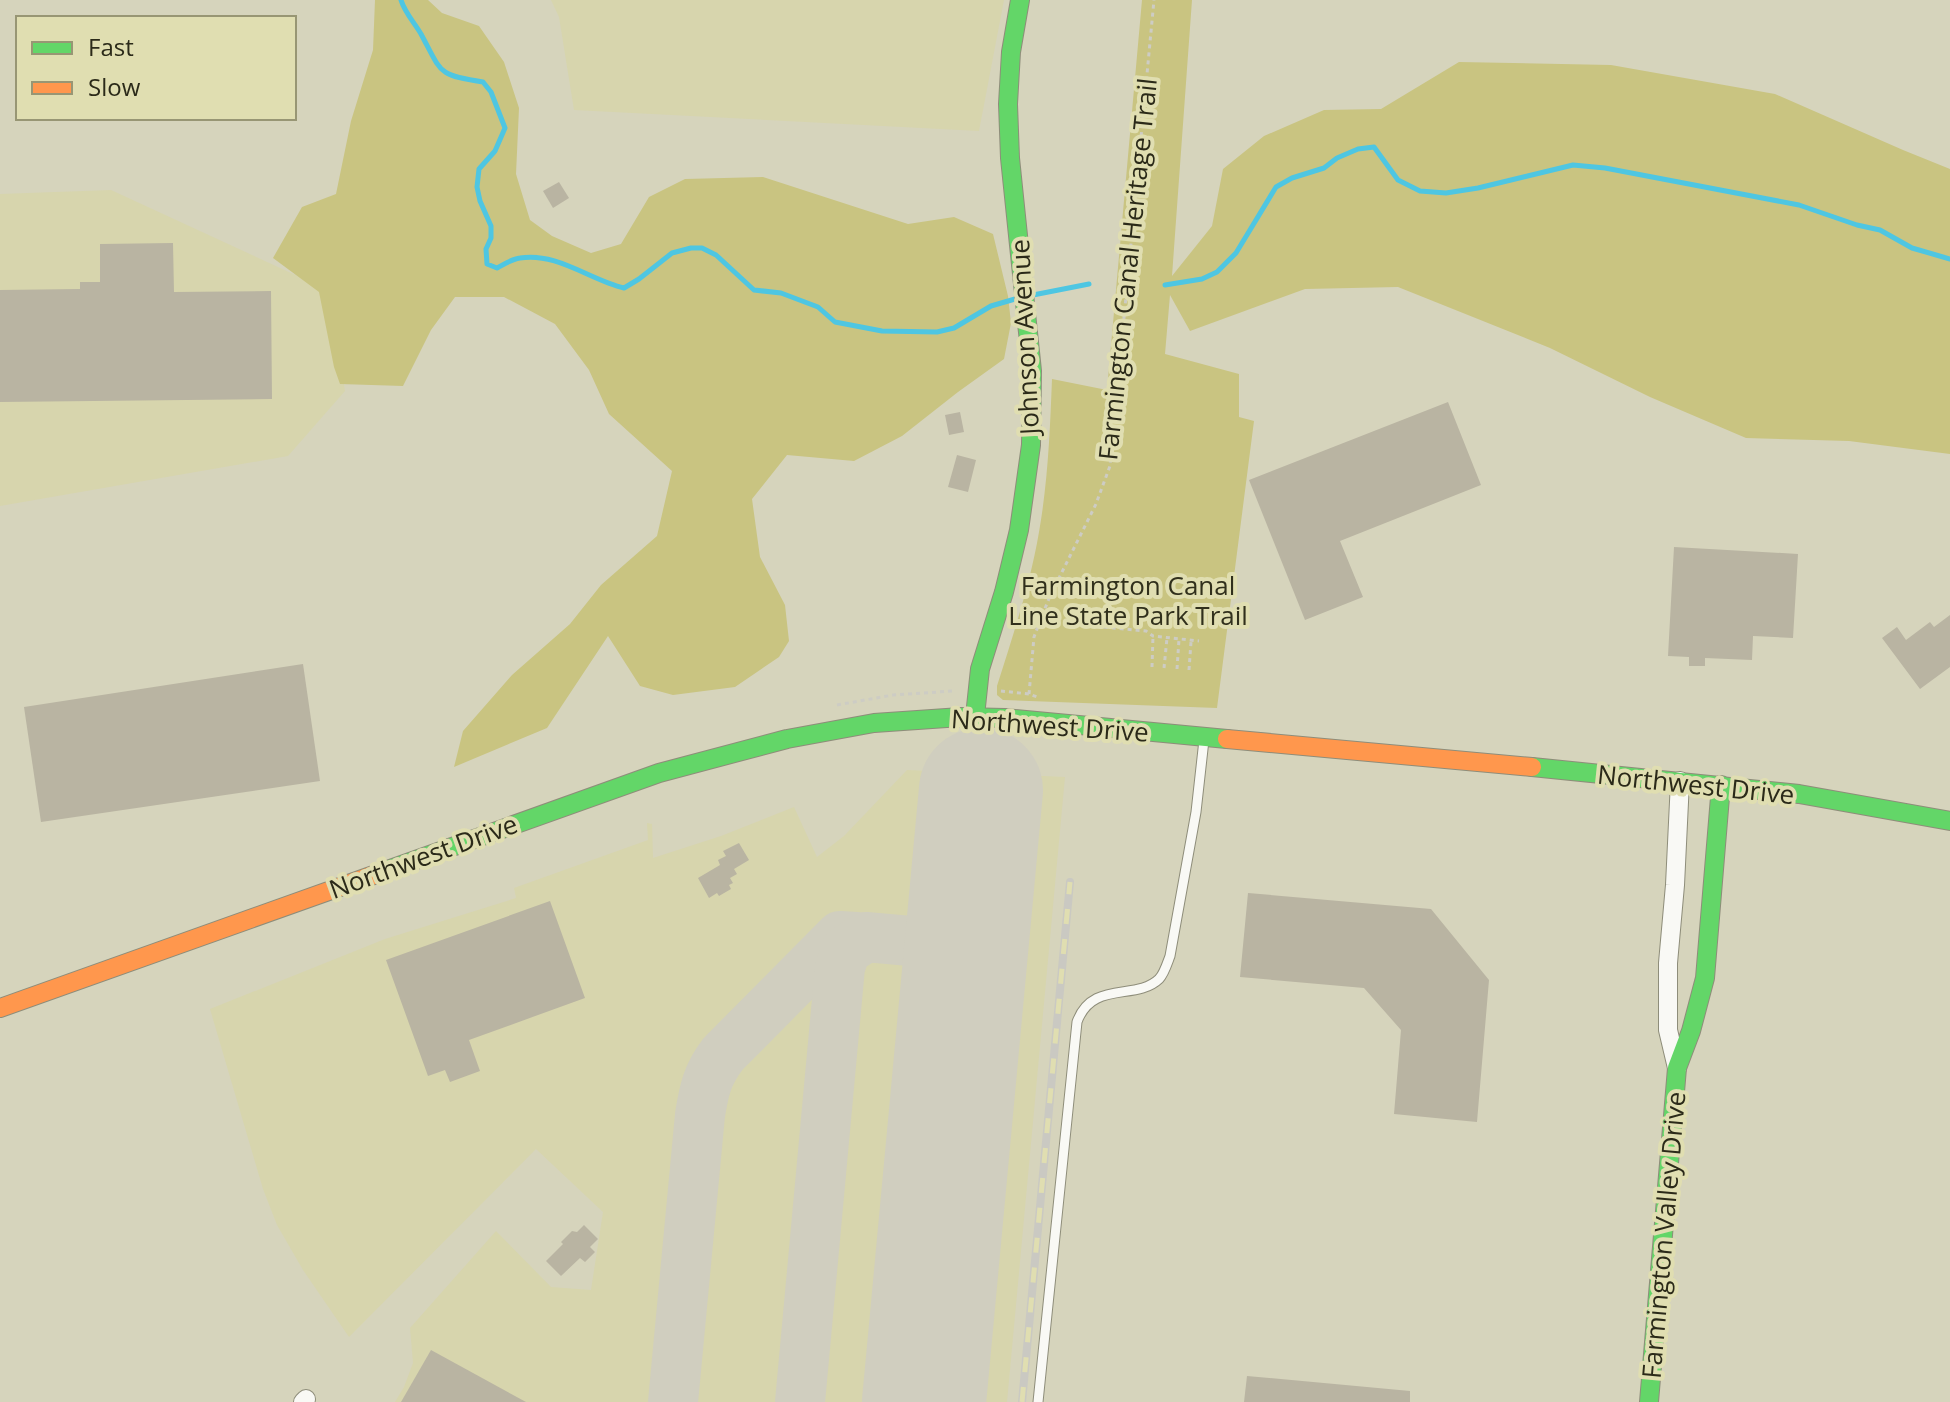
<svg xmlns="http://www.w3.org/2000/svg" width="1950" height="1402" font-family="'Open Sans',sans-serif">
	<rect width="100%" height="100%" fill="#d6d4bc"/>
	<!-- built -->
	<g fill="#d7d5ad">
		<polygon points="551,0 1004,0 979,131 574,110 559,17"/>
		<polygon points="111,190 328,290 345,391 288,456 0,506 0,194"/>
		<polygon points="907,770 1065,777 1007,1402 395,1402 404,1387 413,1363 410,1328 496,1231 551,1287 591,1290 603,1212 536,1149 349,1337 303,1270 277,1225 263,1189 210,1009 385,939 516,898 514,888 648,840 647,823 652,824 653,858 721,836 794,807 817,857 844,836"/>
	</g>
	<!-- green -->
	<g fill="#c9c481">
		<polygon points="375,0 428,0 442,13 479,26 504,62 519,108 516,174 530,220 552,236 591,253 621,244 649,197 685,179 763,177 908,224 954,217 993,234 1008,296 1011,323 1004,359 958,392 902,436 854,461 787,455 752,499 760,557 785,605 789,641 779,657 735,687 673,695 640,686 608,636 547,728 454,767 463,731 512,675 570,624 601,585 657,536 672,471 609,414 589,370 555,324 504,297 455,297 431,330 403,386 340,384 334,367 319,292 273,258 302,207 336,194 351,121 373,50"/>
		<path d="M1142 0H1192L1172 276 1212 226 1223 169 1264 136 1324 110 1381 109 1459 62 1611 65 1775 94 1903 150 1950 169V454L1849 441 1746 438 1650 397 1550 348 1398 287 1305 289 1190 331 1170 295 1165 354 1239 374V417L1254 421 1217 708 1003 700 997 695V686C1013 635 1030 585 1039 532 1048 481 1050 430 1052 379L1107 390Z"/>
	</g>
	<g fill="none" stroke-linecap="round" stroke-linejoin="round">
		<!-- stream -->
		<g stroke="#4ec6e2" stroke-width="5">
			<path d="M401 0C405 13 414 22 421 34 442 73 437 75 483 82L491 92 505 128 495 151 479 169 477 187 480 201 491 226V238L486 249 487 264 497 268C504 264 512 259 520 258 557 252 590 280 624 288L639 279 672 253 691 248H702L716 255 754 290 781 293 818 307 835 322 882 331 937 332 954 328 991 306 1015 299"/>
			<polyline points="1165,285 1202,279 1217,272 1236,253 1276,187 1292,178 1324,168 1337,158 1358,149 1374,147 1398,180 1420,191 1446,193 1478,188 1573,165 1605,168 1799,205 1857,225 1880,230 1912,248 1950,259"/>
			<polyline points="1033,295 1089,284"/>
		</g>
		<!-- taxiway -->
		<g stroke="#d0cebf" stroke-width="50">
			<path d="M673 1402 700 1115C704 1090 707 1075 723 1054L840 936 856 937"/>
			<polyline points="800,1402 840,967 846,950 866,937 966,946"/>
		</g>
		<!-- runway -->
		<polyline stroke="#d0cebf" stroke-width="124" points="924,1402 981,790"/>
	</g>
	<!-- building -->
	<g fill="#b9b4a2">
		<polygon points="559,182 569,198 553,208 543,191"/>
		<polygon points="173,243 174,292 271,291 272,399 0,402 0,290 80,289 80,282 100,282 100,244"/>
		<polygon points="1448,402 1481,485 1340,541 1363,597 1305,620 1249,480"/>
		<polygon points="960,412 964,432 949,435 945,415"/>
		<polygon points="957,455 976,460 968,492 948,487"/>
		<polygon points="1674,547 1798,554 1793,638 1753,636 1752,660 1705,658 1705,666 1689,666 1689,657 1668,656"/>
		<polygon points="1950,615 1950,667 1920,689 1882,638 1897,627 1906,640 1930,622 1934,627"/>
		<polygon points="303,664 320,781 41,822 24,707"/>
		<polygon points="739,843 749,860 734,869 737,874 730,878 733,883 729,885 731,889 719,896 717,893 709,898 698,878 720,865 718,860 726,856 723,851"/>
		<polygon points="1248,893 1431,909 1489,980 1477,1122 1394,1114 1401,1030 1364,988 1240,977"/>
		<polygon points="550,901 585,998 469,1040 480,1071 450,1082 445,1070 428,1076 386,960"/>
		<polygon points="584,1225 598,1239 590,1247 595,1252 585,1262 580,1258 561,1276 546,1261 563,1244 561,1242 572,1231 577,1232"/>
		<polygon points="431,1350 526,1402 401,1402"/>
		<polygon points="1247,1376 1410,1391 1410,1402 1244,1402"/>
	</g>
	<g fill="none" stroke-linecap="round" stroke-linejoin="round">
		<defs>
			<path id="lane" d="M1038 1402 1077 1022C1092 980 1136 1001 1159 979 1164 974 1167 964 1170 956L1196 812 1204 740"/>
			<g id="street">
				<polyline points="1677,1068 1668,1030 1668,963 1675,885 1680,781"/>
				<polyline points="303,1402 306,1399"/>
			</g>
			<g id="fast">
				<polyline points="975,716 980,669 1004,592 1019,530 1031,445 1032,371 1010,158 1008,104 1011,52 1020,0"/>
				<polyline points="1532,767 1799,794 1950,821"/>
				<polyline points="382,872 659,773 787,739 874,723 961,717 1005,718 1227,739"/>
				<polyline points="1649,1402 1677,1068 1691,1031 1705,978 1721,785"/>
			</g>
			<g id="slow">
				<polyline points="1227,739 1532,767"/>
				<polyline points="0,1008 382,872"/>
			</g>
		</defs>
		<!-- lane casing -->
		<use href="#lane" stroke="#8e8d7a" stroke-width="11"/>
		<!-- street casing -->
		<use href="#street" stroke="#8e8d7a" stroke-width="20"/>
		<!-- fast casing -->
		<use href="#fast" stroke="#8e8d7a" stroke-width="20"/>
		<!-- slow casing -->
		<use href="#slow" stroke="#8e8d7a" stroke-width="20"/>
		<!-- path -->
		<g stroke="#cdccc4" stroke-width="3" stroke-dasharray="4 4" stroke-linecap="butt">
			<polyline points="1040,621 1146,631 1153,636 1199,641"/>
			<polyline points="1152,667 1153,636"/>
			<polyline points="1164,668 1167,638"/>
			<polyline points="1177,669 1179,639"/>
			<polyline points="1189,670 1191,642"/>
			<polyline points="1001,691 1029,694 1040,698"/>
			<polyline points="1029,694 1034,637 1040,621 1050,596 1096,504 1110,466 1154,0"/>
			<polyline points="837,705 893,695 953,691"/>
		</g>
		<!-- lane -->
		<use href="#lane" stroke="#f9f9f5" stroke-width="9"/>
		<!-- street -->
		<use href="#street" stroke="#f9f9f5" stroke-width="18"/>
		<!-- fast -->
		<use href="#fast" stroke="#63d668" stroke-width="18"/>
		<!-- slow -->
		<use href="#slow" stroke="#ff974d" stroke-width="18"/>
		<defs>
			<polyline id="rail" points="1022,1402 1070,882"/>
		</defs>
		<!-- rail casing -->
		<use href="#rail" stroke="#cac9c2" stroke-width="8"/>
		<!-- rail -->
		<use href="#rail" stroke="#e0deb1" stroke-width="5" stroke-dasharray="15" stroke-linecap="butt"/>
	</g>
	<g text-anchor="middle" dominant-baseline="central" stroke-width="8" stroke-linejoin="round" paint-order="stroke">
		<!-- street labels -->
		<g font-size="26" fill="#2b2a19" stroke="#e0deb1">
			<text transform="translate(1127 269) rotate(-84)">Farmington Canal Heritage Trail</text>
			<text transform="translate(1024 337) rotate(-93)">Johnson Avenue</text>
			<text transform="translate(1050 725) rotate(4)">Northwest Drive</text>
			<text transform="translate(1696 784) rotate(6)">Northwest Drive</text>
			<text transform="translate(423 856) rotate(-20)">Northwest Drive</text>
			<text transform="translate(1663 1235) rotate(-85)">Farmington Valley Drive</text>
		</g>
		<!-- park labels -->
		<g font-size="26" fill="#31301c" stroke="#e0deb1">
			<text x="1128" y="585">Farmington Canal<tspan x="1128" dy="30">Line State Park Trail</tspan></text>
		</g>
	</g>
	<!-- legend -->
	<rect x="16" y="16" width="280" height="104" fill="#e0deb1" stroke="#989674" stroke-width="2"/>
	<rect x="32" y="42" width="40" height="12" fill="#63d668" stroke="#989674" stroke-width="2"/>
	<text x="88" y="56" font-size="24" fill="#2b2a19">Fast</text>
	<rect x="32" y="82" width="40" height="12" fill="#ff974d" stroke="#989674" stroke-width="2"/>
	<text x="88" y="96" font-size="24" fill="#2b2a19">Slow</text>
</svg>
